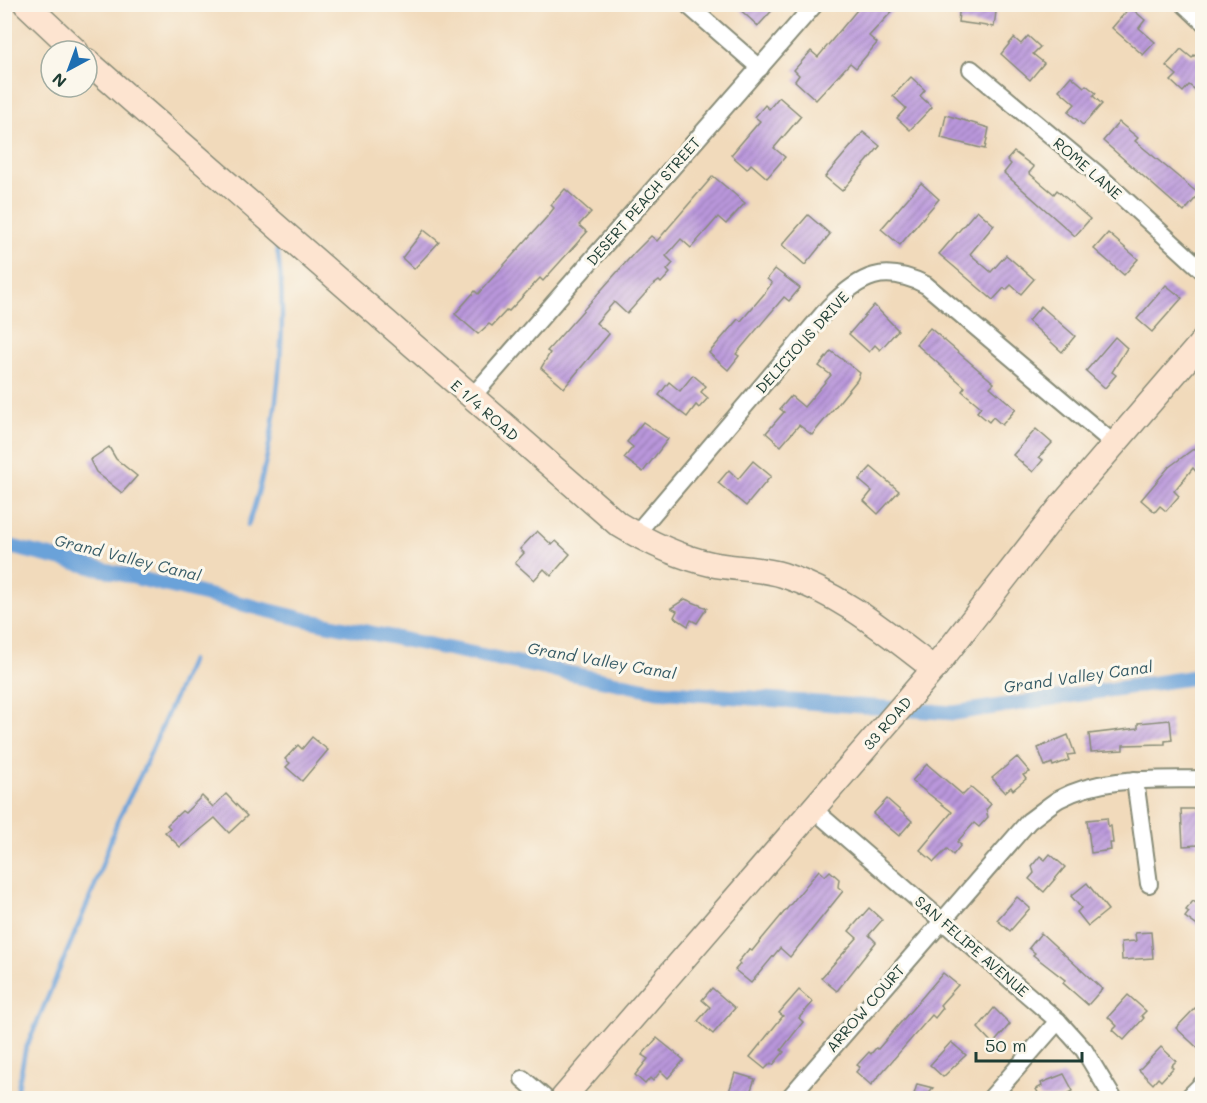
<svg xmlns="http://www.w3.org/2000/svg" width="1207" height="1103" font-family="Mali,sans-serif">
	<defs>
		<pattern id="building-hatch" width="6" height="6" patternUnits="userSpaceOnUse" patternTransform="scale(1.5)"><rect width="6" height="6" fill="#ba97dc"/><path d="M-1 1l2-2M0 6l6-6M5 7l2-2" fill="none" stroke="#977cb3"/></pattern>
	</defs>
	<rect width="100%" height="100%" fill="#fbf7ec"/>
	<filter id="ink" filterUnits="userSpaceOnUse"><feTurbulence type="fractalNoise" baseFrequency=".0167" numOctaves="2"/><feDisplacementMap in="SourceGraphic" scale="12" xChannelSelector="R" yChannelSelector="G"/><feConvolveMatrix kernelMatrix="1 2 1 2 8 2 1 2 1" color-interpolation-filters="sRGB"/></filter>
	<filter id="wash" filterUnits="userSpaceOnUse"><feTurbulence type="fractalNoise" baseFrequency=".008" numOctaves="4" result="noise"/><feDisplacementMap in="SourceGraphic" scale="24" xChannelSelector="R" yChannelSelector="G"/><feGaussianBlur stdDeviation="1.35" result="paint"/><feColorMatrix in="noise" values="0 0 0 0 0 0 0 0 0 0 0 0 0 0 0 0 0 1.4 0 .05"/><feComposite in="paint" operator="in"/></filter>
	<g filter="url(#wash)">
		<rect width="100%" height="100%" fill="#f1dabb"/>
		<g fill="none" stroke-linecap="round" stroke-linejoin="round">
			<!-- stream -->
			<g stroke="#6ba2d9" stroke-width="4.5">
				<path d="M248 525C275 449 292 318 275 238"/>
				<polyline points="16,1098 25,1051 94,888 117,822 143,770 191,660"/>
			</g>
			<!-- canal -->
			<polyline stroke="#6ba2d9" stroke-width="15" points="4,545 307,620 657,691 954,713 1202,676"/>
		</g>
		<g id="blocks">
			<!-- building -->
			<g fill="url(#building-hatch)">
				<polygon points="734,4 778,4 758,26"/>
				<polygon points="862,4 899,4 869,36 877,43 856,68 850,63 816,100 795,81 799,75 794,70 811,51 818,57"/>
				<polygon points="960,4 997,4 994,27 958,22"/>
				<polygon points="1130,7 1145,20 1139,28 1155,42 1143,55 1112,28"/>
				<polygon points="1028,36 1040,47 1033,54 1044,63 1030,80 1001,54 1014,38 1021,44"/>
				<polygon points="1181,49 1192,58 1194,55 1203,62 1203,85 1197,91 1189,85 1183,92 1171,81 1177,75 1166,66"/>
				<polygon points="1071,76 1084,87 1086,85 1096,93 1093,96 1102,104 1083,125 1068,112 1075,104 1059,90"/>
				<polygon points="911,77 925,90 920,96 932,107 910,130 897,118 906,108 893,96"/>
				<polygon points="779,97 801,116 774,148 785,157 767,178 751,164 747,169 731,155 760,121 755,117 765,105 769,109"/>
				<polygon points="946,115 989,128 985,149 941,138"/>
				<polygon points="1119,122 1138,138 1135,141 1199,194 1184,212 1103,141"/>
				<polygon points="863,132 880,146 842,191 825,177"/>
				<polygon points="1014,152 1034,167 1029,173 1054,194 1057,190 1090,219 1075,236 1004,173 1011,164 1007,160"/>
				<polygon points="713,176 745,203 726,224 718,217 691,248 681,239 666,256 673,263 667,270 670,273 661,283 659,281 652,286 627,314 614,302 596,323 609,334 564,388 541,368 550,353 547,351 635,252 651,236 657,241"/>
				<polygon points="921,183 939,199 900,245 881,229"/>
				<polygon points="565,189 591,212 579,225 587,232 543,281 540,278 509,311 507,310 492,326 489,324 478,334 455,314 475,291 478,294 546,218 554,208 551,205"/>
				<polygon points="977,210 994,225 970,254 991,272 1006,255 1034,279 1021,294 1011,285 1006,290 1004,288 993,300 939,254"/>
				<polygon points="808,215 830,234 805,265 782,245"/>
				<polygon points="424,230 439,242 414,269 402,258"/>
				<polygon points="1108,233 1138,259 1124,275 1094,249"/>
				<polygon points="775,269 800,288 789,301 784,297 736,354 739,356 728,370 709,353 738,319 741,321 764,294 772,283 767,279"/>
				<polygon points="1166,285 1182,298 1152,332 1137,319"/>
				<polygon points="874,305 898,330 880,350 875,345 869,352 849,334"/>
				<polygon points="1041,306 1075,336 1062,352 1028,321"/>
				<polygon points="930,328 994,383 990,387 1016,409 1002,425 993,417 989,422 977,412 981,407 962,391 965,387 916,344"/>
				<polygon points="1115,337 1127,348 1112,372 1116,375 1105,388 1086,371"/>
				<polygon points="831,351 860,373 857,380 812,435 799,425 781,446 766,433 784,412 780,409 791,396 804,407 831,375 819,366"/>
				<polygon points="693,375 706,386 701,392 708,398 699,408 696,405 687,417 659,395 669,382 680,391"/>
				<polygon points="643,422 668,439 643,472 624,458 633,447 627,442"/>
				<polygon points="1036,429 1052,443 1039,457 1043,460 1033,472 1013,455"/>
				<polygon points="1203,442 1203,480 1193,468 1174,491 1179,496 1166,511 1160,506 1155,512 1141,500 1169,467"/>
				<polygon points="109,447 116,459 137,476 122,493 96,472 90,460"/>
				<polygon points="753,461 771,476 746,506 718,483 729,470 738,479"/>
				<polygon points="871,467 899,491 878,514 864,501 872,491 859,480"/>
				<polygon points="537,531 552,545 556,541 570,554 551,576 544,569 534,580 515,563 524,553 520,549"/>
				<polygon points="685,599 707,608 697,623 691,620 688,626 674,617 677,611 671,608"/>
				<polygon points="1170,720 1172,740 1165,741 1165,744 1123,745 1123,750 1091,752 1089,734 1138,728 1138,723"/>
				<polygon points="1068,735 1075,754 1067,755 1069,760 1053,766 1052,763 1045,766 1038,748"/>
				<polygon points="312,737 328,750 302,781 286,767 290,763 285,759 298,745 302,749"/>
				<polygon points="1017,757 1030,772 1023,775 1026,779 1013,790 1011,787 1005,792 992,778"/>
				<polygon points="927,764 963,795 971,787 991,804 986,810 988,817 979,827 974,823 957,842 961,845 953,855 947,849 934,862 920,850 952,812 912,781"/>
				<polygon points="226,794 247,816 229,833 215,818 180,847 165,832 170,828 167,825 182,811 185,813 202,796 213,807"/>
				<polygon points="887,799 912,821 899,836 873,814"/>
				<polygon points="1181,809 1200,809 1201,836 1197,836 1198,845 1183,846"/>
				<polygon points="1107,818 1108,826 1111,826 1113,843 1110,843 1111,850 1091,853 1087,820"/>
				<polygon points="1050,854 1065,867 1044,892 1029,879 1034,873 1032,866 1040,856 1045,860"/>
				<polygon points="819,870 825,876 830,871 839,879 838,887 843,891 790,957 780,948 751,983 735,970 740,964 738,962 749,949 752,951 756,946"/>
				<polygon points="1087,883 1108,910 1088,926 1077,912 1081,908 1071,896"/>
				<polygon points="1203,895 1203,930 1185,917 1189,912 1186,910 1193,901 1196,903"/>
				<polygon points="1017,897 1030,908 1010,931 997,920"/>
				<polygon points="869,908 882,920 869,935 876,942 837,991 821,978 857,938 849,931"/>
				<polygon points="1151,932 1153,958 1122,960 1121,942 1136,941 1135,933"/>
				<polygon points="1041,933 1102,989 1088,1005 1063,983 1065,980 1033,955 1035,953 1029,948"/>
				<polygon points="943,973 958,985 940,1005 943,1008 935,1018 932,1015 871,1085 856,1072 860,1067 857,1065 869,1052 871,1054 876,1048 878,1049"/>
				<polygon points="712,988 735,1008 713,1034 698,1021 710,1007 702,1000"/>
				<polygon points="799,990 813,1002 799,1018 803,1022 781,1050 784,1052 773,1065 771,1063 765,1069 750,1057 783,1016 779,1013"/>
				<polygon points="1128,995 1146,1011 1141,1016 1144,1018 1124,1040 1113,1030 1117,1026 1108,1017"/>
				<polygon points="994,1008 1010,1024 993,1044 978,1028"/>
				<polygon points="1195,1008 1203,1015 1203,1053 1176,1028"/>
				<polygon points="657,1038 684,1060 668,1078 661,1071 653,1081 650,1078 645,1084 635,1075 648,1059 642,1055"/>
				<polygon points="951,1042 966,1055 943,1077 930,1065"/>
				<polygon points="1161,1047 1176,1061 1171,1066 1173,1068 1161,1081 1158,1078 1153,1084 1139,1070"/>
				<polygon points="735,1073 755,1079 748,1098 727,1098"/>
				<polygon points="1064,1074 1073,1091 1060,1098 1041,1098 1036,1089 1042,1086 1041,1083"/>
				<polygon points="917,1084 933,1088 923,1098 913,1098"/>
			</g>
		</g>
	</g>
	<g filter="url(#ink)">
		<use href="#blocks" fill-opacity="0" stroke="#888c78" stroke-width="1.5"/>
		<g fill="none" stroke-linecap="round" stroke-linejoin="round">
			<defs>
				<g id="street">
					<polyline points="1184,4 1202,21"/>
					<polyline points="690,7 760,68"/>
					<polyline points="971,69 1096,173 1202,270"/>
					<polyline points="471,398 815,4"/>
					<path d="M635 535 829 307C861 275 884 264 926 285L1113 443"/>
					<polyline points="1135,780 1149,884"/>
					<polyline points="813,809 1058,1021 1084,1050 1113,1098"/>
					<polyline points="523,1079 545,1098"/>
					<path d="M789 1098 1029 821C1039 814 1049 805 1059 799 1102 776 1155 780 1202 779"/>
					<polyline points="991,1098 1058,1021"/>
					<polyline points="1188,1098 1202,1084"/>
				</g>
				<g id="secondary">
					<polyline points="26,4 76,51"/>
					<path d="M87 61 618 524C646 541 679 557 711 564 734 569 760 568 783 575 841 594 887 633 934 669"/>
					<polyline points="563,1098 934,669 1062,505 1202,342"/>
				</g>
			</defs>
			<!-- street casing -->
			<use href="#street" stroke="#888c78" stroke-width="20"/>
			<!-- secondary casing -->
			<use href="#secondary" stroke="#888c78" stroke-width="27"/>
			<!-- street -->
			<use href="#street" stroke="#fff" stroke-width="16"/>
			<!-- secondary -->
			<use href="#secondary" stroke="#fde4d0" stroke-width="24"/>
		</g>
	</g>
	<g text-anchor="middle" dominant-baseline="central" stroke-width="6" stroke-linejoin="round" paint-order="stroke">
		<!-- street labels -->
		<g font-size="15" fill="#1f3d34" stroke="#fbf7ec">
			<text transform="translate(1088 168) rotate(41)">ROME LANE</text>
			<text transform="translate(643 201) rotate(-49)">DESERT PEACH STREET</text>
			<text transform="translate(802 342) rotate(-48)">DELICIOUS DRIVE</text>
			<text transform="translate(485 410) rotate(41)">E 1/4 ROAD</text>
			<text transform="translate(887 723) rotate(-49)">33 ROAD</text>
			<text transform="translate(972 946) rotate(41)">SAN FELIPE AVENUE</text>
			<text transform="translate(865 1008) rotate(-49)">ARROW COURT</text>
		</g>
		<!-- water labels -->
		<g font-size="16" font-style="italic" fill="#365b66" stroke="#fbf7ec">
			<text transform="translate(128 557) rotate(14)">Grand Valley Canal</text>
			<text transform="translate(602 660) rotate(10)">Grand Valley Canal</text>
			<text transform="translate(1078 676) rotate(-8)">Grand Valley Canal</text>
		</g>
	</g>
	<!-- margin -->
	<rect width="1207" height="1103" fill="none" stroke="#fbf7ec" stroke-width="24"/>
	<!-- north arrow -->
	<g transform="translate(69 69) rotate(221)"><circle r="28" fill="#fbf7ec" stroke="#a3ada2" stroke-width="1.5"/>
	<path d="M0-4.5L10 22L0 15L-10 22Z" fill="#1f6fb2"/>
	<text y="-9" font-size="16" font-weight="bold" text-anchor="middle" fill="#1f3d34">N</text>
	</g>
	<!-- scale -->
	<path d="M976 1052v9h106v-9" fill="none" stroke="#1f3d34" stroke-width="3"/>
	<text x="985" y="1052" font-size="18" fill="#1f3d34" stroke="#fbf7ec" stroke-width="4.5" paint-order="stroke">50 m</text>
</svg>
